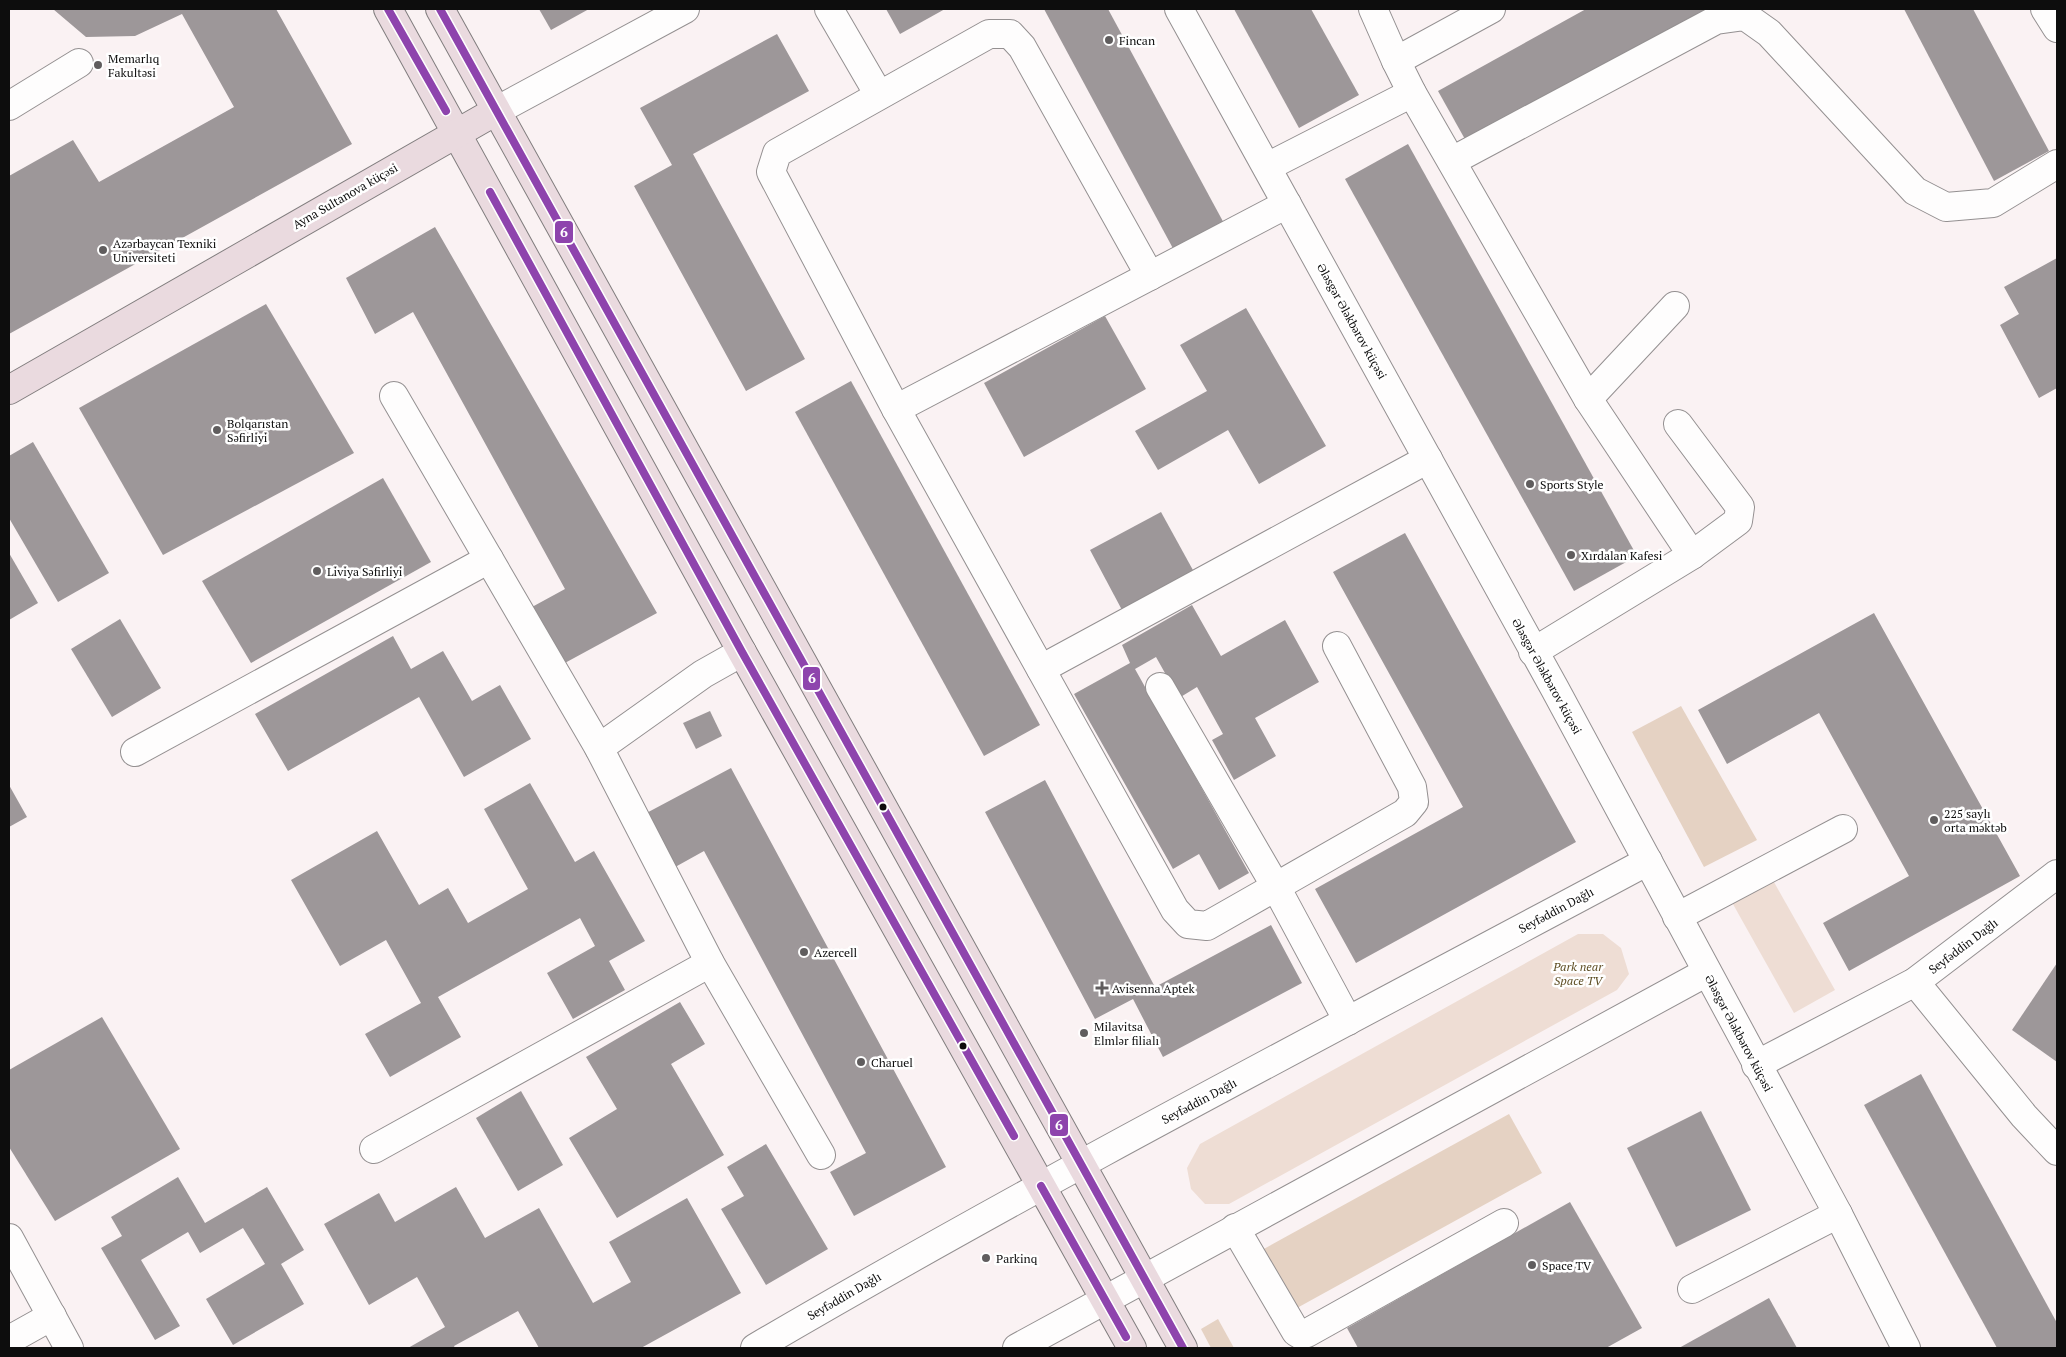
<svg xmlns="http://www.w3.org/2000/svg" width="2066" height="1357" font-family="'PT Serif',serif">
	<rect width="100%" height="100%" fill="#faf2f3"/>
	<!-- green -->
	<g fill="#eeddd4">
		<polygon points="1770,875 1835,990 1794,1013 1729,897"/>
		<polygon points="1578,934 1603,934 1621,948 1629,974 1617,990 1229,1204 1205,1204 1191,1189 1187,1168 1200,1144"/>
	</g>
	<!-- forest -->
	<g fill="#e5d2c3">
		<polygon points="1681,706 1757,840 1704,867 1632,732"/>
		<polygon points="1509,1114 1542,1173 1297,1308 1262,1250"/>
		<polygon points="1218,1319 1234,1348 1211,1348 1201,1329"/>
	</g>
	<!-- building -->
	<g fill="#9d9799">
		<polygon points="53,9 276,9 352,144 9,334 9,176 73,140 99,182 234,107 182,14 135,36 86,37"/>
		<polygon points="539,9 589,9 551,30"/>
		<polygon points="886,9 945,9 900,34"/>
		<polygon points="1044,9 1108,9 1226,227 1176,254"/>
		<polygon points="1234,9 1311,9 1359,95 1299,128"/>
		<polygon points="1586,9 1725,9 1471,150 1438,91"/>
		<polygon points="1904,9 1973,9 2049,151 1994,181"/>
		<polygon points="777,34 809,91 693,154 805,359 746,391 634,186 672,165 640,108"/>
		<polygon points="1408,144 1637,556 1574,591 1345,179"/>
		<polygon points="435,227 657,613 563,664 532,607 565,589 413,312 375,334 346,278"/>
		<polygon points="2057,258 2057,388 2039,398 2000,325 2019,314 2004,287"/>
		<polygon points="266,304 354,453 163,555 79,408"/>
		<polygon points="1246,308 1326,446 1259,484 1228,430 1158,470 1135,431 1207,391 1180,345"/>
		<polygon points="1105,316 1146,389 1024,457 984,383"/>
		<polygon points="851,381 1040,725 984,756 795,412"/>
		<polygon points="33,442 109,573 58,602 9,518 9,456"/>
		<polygon points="383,478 431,562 251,663 202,581"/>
		<polygon points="1161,512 1194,572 1122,610 1090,550"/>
		<polygon points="1405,533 1576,842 1356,963 1315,889 1463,807 1333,572"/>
		<polygon points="9,553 38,603 9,620"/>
		<polygon points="1192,605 1221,656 1285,620 1319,682 1255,718 1276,756 1234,780 1212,740 1223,734 1197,687 1179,698 1156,657 1135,669 1249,873 1219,890 1199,854 1173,869 1074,694 1130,663 1122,645"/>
		<polygon points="1874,613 2020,876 1849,971 1823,923 1909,876 1819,713 1727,764 1698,710"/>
		<polygon points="120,619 161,688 112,717 71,649"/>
		<polygon points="393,636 411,669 443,651 472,701 500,685 531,739 464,777 419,697 288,771 255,714"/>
		<polygon points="710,711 722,736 696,749 683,723"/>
		<polygon points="731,768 946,1167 854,1216 830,1172 866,1153 704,851 668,871 639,817"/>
		<polygon points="1045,780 1155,987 1271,925 1302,983 1163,1057 1133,999 1095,1019 985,812"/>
		<polygon points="530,783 575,862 594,851 645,941 609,961 625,990 573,1019 547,973 595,946 580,918 438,997 461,1037 390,1077 365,1034 421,1003 386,940 340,966 291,880 377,831 419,905 448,888 468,923 528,889 484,809"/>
		<polygon points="9,785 27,817 9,827"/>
		<polygon points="2057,963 2057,1062 2012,1030"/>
		<polygon points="680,1002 705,1044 671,1064 724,1155 617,1218 569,1138 617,1109 586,1057"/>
		<polygon points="102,1017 180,1149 55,1221 9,1147 9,1070"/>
		<polygon points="1921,1074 2057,1323 2057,1348 1997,1348 1864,1105"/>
		<polygon points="521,1091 563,1165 518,1191 476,1118"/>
		<polygon points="1701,1111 1751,1210 1676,1247 1627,1148"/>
		<polygon points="766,1144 828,1249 766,1285 721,1209 744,1196 727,1167"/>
		<polygon points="178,1177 205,1223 267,1187 304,1250 281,1264 304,1304 233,1345 206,1299 265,1264 243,1228 200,1253 188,1232 141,1260 180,1326 155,1340 101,1248 122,1236 111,1217"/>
		<polygon points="456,1187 485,1238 539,1208 593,1303 631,1282 609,1242 687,1198 741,1293 641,1348 539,1348 518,1311 454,1346 455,1348 408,1348 445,1327 417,1277 369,1305 324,1224 379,1193 395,1222"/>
		<polygon points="1570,1202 1642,1328 1606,1348 1358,1348 1347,1328"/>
		<polygon points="1769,1298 1797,1348 1679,1348"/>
	</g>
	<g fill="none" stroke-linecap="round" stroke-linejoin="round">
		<defs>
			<g id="minor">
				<polyline points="829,9 879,95"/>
				<polyline points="1179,9 1555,689 1838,1214 1906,1348"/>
				<polyline points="1373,9 1396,61 1412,93 1588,399 1692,555 1533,652"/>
				<polyline points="2045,9 2057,28"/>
				<polyline points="1396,61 1491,9"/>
				<polyline points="9,106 79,63"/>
				<polyline points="496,111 685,9"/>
				<polyline points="1452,161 1716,20 1745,16 1769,33 1915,191 1946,207 1993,203 2057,164"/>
				<polyline points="1267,167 1412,93"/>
				<polyline points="1150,276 1022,47 1010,34 989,34 777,153 771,172 896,409 1175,910 1188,924 1207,926 1405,813 1414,802 1412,787 1337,646"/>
				<polyline points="394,396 599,748 710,963 821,1155"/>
				<polyline points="1588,399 1675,306"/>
				<polyline points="896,409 1287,204"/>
				<polyline points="1678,424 1740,507 1738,521 1692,555"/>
				<polyline points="1041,669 1428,459"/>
				<polyline points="1160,687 1276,887 1348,1021"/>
				<polyline points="599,748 703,674 742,652"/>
				<polyline points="135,752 489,559"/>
				<polyline points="1677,917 1843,829"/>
				<polyline points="1915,982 2024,1116 2057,1151"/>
				<polyline points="1756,1065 1915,982 2057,874"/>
				<polyline points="374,1149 710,963"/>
				<polyline points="1235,1228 1296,1332 1301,1335 1307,1333 1504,1223"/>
				<polyline points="9,1238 69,1348"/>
				<polyline points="1692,1289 1838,1214"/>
				<polyline points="9,1340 52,1316"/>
				<path d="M755 1348C1047 1177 1349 1021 1648 861"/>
				<polyline points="1017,1348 1707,972"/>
			</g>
			<g id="major">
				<polyline points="388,9 742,652 1132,1348"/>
				<polyline points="440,9 1183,1348"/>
				<polyline points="9,390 496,111"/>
			</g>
		</defs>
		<!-- minor casing -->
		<use href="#minor" stroke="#949091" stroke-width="30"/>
		<!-- major casing -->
		<use href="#major" stroke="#817d7e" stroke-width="30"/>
		<!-- minor -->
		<use href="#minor" stroke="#fefdfd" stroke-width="28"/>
		<!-- major -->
		<use href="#major" stroke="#eadadf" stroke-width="28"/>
		<defs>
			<g id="bus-1">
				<polyline points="388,9 446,111"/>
				<polyline points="440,9 1183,1348"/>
				<polyline points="490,192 742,652 1014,1136"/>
				<polyline points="1041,1186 1126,1337"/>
			</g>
		</defs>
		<!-- bus-1 casing -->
		<use href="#bus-1" stroke="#fff" stroke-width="11"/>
		<!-- bus-1 -->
		<use href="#bus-1" stroke="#8e44ad" stroke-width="8"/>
	</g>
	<!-- markers -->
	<g fill="#605d5e" stroke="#fff" stroke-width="2">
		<circle cx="1109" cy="40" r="5"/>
		<circle cx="98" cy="65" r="5"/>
		<circle cx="103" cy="250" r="5"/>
		<circle cx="217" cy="430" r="5"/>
		<circle cx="1530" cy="484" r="5"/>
		<circle cx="1571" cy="555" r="5"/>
		<circle cx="317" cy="571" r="5"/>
		<circle cx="1934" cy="820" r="5"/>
		<circle cx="804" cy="952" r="5"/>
		<path d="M1099.5 980.5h5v5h5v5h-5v5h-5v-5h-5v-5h5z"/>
		<circle cx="1084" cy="1033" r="5"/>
		<circle cx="861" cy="1062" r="5"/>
		<circle cx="986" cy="1258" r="5"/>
		<circle cx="1532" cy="1265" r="5"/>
	</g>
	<g fill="#0d0d0d" stroke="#fff" stroke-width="2">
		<circle cx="883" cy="807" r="4.5"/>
		<circle cx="963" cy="1046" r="4.5"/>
	</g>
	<g text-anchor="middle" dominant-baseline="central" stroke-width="5" stroke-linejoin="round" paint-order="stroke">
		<!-- poi labels -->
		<g font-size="12" fill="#0d0d0d" stroke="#fff" text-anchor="start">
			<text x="1119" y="40">Fincan</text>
			<text x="108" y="58">Memarlıq<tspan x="108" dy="14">Fakultəsi</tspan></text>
			<text x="113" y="243">Azərbaycan Texniki<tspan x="113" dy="14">Universiteti</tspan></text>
			<text x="227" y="423">Bolqarıstan<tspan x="227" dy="14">Səfirliyi</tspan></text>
			<text x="1540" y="484">Sports Style</text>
			<text x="1581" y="555">Xırdalan Kafesi</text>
			<text x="327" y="571">Liviya Səfirliyi</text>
			<text x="1944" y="813">225 saylı<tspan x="1944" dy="14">orta məktəb</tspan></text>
			<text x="814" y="952">Azercell</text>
			<text x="1112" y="988">Avisenna Aptek</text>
			<text x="1094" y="1026">Milavitsa<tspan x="1094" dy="14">Elmlər filialı</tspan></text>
			<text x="871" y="1062">Charuel</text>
			<text x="996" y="1258">Parkinq</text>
			<text x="1542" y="1265">Space TV</text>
		</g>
		<!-- street labels -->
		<g font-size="12" fill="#0d0d0d" stroke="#fff">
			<text transform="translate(345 196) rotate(-30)">Ayna Sultanova küçəsi</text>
			<text transform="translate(1352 321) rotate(61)">Ələsgər Ələkbərov küçəsi</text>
			<text transform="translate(1547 676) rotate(61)">Ələsgər Ələkbərov küçəsi</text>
			<text transform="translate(1556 910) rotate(-28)">Seyfəddin Dağlı</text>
			<text transform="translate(1963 946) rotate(-37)">Seyfəddin Dağlı</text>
			<text transform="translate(1739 1033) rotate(62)">Ələsgər Ələkbərov küçəsi</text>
			<text transform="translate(1199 1101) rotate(-28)">Seyfəddin Dağlı</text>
			<text transform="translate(844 1296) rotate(-30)">Seyfəddin Dağlı</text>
		</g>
		<!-- park labels -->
		<g font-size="12" font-style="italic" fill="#5e4e24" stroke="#fff">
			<text x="1578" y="966">Park near<tspan x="1578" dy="14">Space TV</tspan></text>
		</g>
	</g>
	<g stroke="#fff" stroke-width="2">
		<rect x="554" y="220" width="20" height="24" rx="5" fill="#8e44ad"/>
		<rect x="802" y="666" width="19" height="25" rx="5" fill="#8e44ad"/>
		<rect x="1049" y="1113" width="20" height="24" rx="5" fill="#8e44ad"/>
	</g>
	<g font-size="14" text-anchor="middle" font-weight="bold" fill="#fff">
		<text x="564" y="237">6</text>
		<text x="812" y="683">6</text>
		<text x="1059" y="1130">6</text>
	</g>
	<!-- border -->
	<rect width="2066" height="1357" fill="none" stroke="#0d0d0d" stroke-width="20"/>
</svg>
